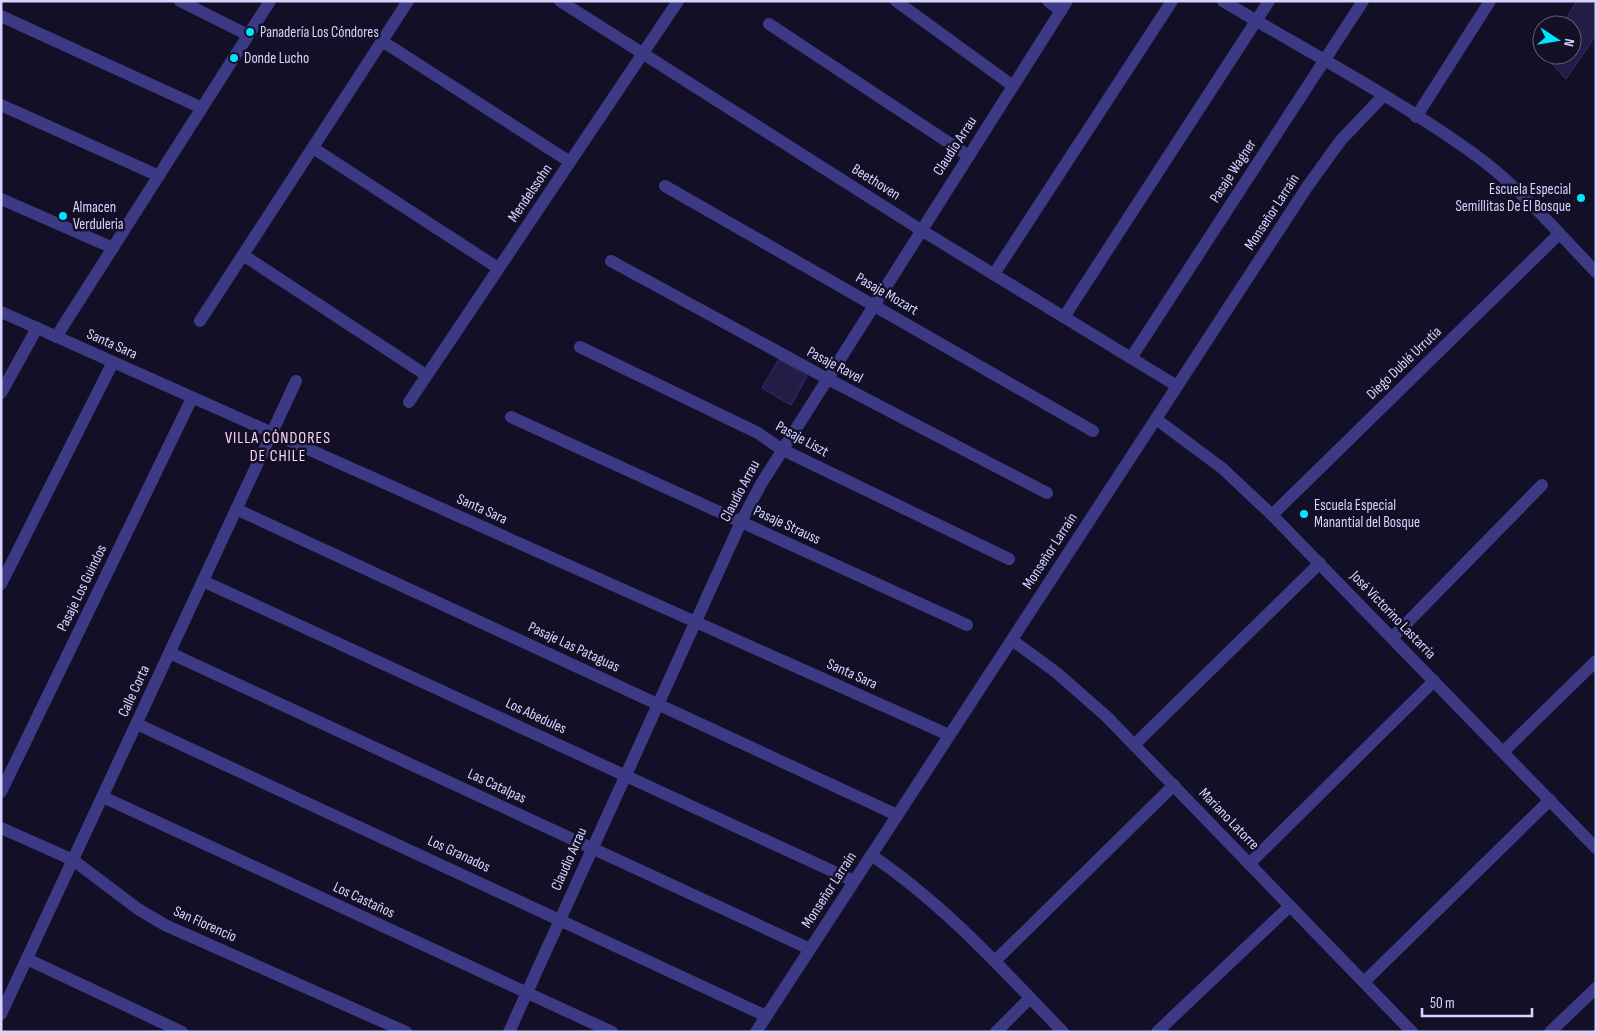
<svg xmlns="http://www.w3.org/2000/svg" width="1597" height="1033" font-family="'Sofia Sans Condensed',sans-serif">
	<rect width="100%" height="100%" fill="#130f26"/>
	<!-- building -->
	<g fill="#241b47" stroke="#3b2d73">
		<polygon points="1577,1 1596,1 1596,35 1566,79 1544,55 1572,55 1572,25 1562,25"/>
		<polygon points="779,359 807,376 791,405 762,388"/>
	</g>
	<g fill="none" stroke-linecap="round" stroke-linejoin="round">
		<!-- minor -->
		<g stroke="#3d3a85" stroke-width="12">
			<polyline points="180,1 248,35"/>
			<polyline points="560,1 921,230 1177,386"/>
			<polyline points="896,1 1013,86"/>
			<polyline points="1048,1 1061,11"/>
			<path d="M1223 1C1308 52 1402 101 1482 160 1524 192 1559 234 1596 272"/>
			<polyline points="1,16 202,108"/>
			<polyline points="769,24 969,156"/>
			<polyline points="382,41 570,162"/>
			<polyline points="1,105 159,176"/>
			<polyline points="1416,117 1490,1"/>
			<polyline points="313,148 498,268"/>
			<polyline points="665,186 1093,431"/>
			<polyline points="1,199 113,248"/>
			<polyline points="243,255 426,375"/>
			<polyline points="611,261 826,378 1047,493"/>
			<polyline points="994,274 1172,1"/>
			<polyline points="1,312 949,735"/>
			<polyline points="1064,317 1269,1"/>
			<polyline points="200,321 408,1"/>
			<polyline points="56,337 270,1"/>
			<polyline points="580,347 758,433 781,449 1009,559"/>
			<polyline points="1131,358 1363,1"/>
			<polyline points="1,393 37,328"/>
			<polyline points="409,402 678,1"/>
			<polyline points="511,417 967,625"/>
			<polyline points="1156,419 1222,468 1272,515 1596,848"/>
			<polyline points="236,509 897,815"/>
			<polyline points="1272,515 1559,234"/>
			<polyline points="203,581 854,881"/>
			<polyline points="1,584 113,362"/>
			<polyline points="1392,638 1542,485"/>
			<polyline points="1012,640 1057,673 1107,717 1412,1032"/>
			<polyline points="170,653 810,949"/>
			<polyline points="137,724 766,1016"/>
			<polyline points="1135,744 1320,563"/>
			<polyline points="1503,752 1596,661"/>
			<polyline points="1,792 192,398"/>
			<polyline points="103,797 612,1032"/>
			<polyline points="1,828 73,860 138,909 165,925 406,1032"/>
			<path d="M871 855C944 904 1002 969 1063 1032"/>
			<polyline points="1249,864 1434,681"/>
			<polyline points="27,959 182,1032"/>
			<polyline points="995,961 1174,785"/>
			<polyline points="1364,982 1550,800"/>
			<polyline points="1,1014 296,381"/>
			<polyline points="509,1032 741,522 761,484 1067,1"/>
			<polyline points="756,1032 1307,187 1341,140 1383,96"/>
			<polyline points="996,1032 1030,998"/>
			<polyline points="1157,1032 1290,906"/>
			<polyline points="1550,1032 1596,988"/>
		</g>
	</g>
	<!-- markers -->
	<g fill="#00e5ff" stroke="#130f26" stroke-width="2">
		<circle cx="250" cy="32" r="5"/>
		<circle cx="234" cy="58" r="5"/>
		<circle cx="1581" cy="198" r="5"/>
		<circle cx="63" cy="216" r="5"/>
		<circle cx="1304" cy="514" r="5"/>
	</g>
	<g text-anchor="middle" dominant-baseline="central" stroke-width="5" stroke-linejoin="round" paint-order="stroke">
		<!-- poi labels -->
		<g font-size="15" fill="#d9d4ff" stroke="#130f26" text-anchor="start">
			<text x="260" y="32">Panadería Los Cóndores</text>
			<text x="244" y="58">Donde Lucho</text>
			<text x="1571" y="189" text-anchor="end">Escuela Especial<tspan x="1571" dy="17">Semillitas De El Bosque</tspan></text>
			<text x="73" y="207">Almacen<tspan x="73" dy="17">Verduleria</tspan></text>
			<text x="1314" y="505">Escuela Especial<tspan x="1314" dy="17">Manantial del Bosque</tspan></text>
		</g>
		<!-- street labels -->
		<g font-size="15" fill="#d9d4ff" stroke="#130f26">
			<text transform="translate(955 146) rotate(-57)">Claudio Arrau</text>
			<text transform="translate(1233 171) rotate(-57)">Pasaje Wagner</text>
			<text transform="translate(876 182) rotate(32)">Beethoven</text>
			<text transform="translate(530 193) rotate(-56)">Mendelssohn</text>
			<text transform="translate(1272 212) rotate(-57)">Monseñor Larraín</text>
			<text transform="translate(887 294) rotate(30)">Pasaje Mozart</text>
			<text transform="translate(112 344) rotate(24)">Santa Sara</text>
			<text transform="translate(1404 363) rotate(-44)">Diego Dublé Urrutia</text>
			<text transform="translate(835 365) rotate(28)">Pasaje Ravel</text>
			<text transform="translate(802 439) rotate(29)">Pasaje Liszt</text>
			<text transform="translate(740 491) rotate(-62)">Claudio Arrau</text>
			<text transform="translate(482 509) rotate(24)">Santa Sara</text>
			<text transform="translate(787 525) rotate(25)">Pasaje Strauss</text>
			<text transform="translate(1050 551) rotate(-57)">Monseñor Larraín</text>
			<text transform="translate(82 588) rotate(-64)">Pasaje Los Guindos</text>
			<text transform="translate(1393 615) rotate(46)">José Victorino Lastarria</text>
			<text transform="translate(574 647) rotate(25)">Pasaje Las Pataguas</text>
			<text transform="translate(852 674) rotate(24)">Santa Sara</text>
			<text transform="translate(134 691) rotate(-65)">Calle Corta</text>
			<text transform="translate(536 716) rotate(25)">Los Abedules</text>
			<text transform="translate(497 786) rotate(25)">Las Catalpas</text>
			<text transform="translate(1229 819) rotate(46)">Mariano Latorre</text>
			<text transform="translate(459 854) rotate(25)">Los Granados</text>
			<text transform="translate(569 859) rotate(-66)">Claudio Arrau</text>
			<text transform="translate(829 890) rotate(-57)">Monseñor Larraín</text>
			<text transform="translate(364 900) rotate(25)">Los Castaños</text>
			<text transform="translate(205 924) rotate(24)">San Florencio</text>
		</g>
		<!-- neighbourhood labels -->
		<g font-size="16" letter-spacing="1" fill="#ffd6f0" stroke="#130f26">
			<text x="278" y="438">VILLA CÓNDORES<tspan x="278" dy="18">DE CHILE</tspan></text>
		</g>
	</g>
	<!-- border -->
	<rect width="1597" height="1033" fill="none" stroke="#d9d4ff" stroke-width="5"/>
	<!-- north arrow -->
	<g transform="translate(1557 40) rotate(102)"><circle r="24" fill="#130f26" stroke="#625e7d"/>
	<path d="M0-4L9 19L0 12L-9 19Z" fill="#00e5ff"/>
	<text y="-8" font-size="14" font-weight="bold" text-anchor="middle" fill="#d9d4ff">N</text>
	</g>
	<!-- scale -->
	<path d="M1422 1008v8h110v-8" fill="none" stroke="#d9d4ff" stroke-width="2.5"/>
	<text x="1430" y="1008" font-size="15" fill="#d9d4ff" stroke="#130f26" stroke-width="4" paint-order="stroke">50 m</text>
</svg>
